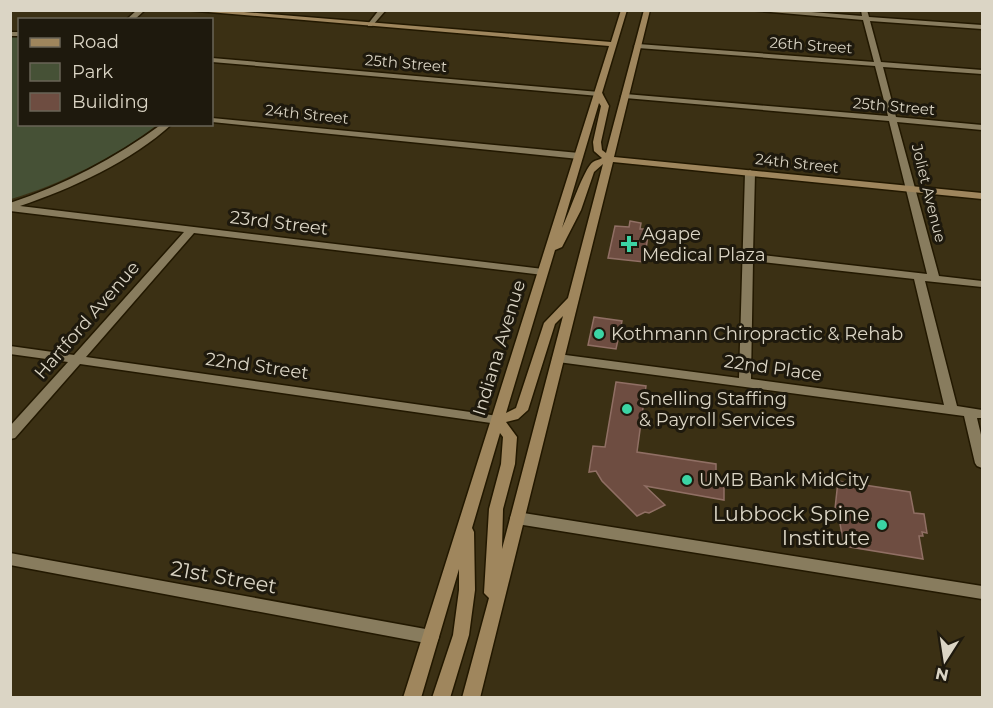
<svg xmlns="http://www.w3.org/2000/svg" width="993" height="708" font-family="Montserrat,sans-serif">
	<rect width="100%" height="100%" fill="#3b3014"/>
	<!-- green -->
	<path fill="#465136" d="M11 37H19L20 124 157 125C117 156 59 185 11 199Z"/>
	<!-- building -->
	<g fill="#6e4d41" stroke="#906f64" stroke-width="1.5">
		<polygon points="630,221 641,223 640,229 649,229 644,262 608,258 615,226 629,227"/>
		<polygon points="594,317 622,321 616,349 588,345"/>
		<polygon points="616,382 646,386 637,452 716,464 716,484 724,486 724,500 645,486 665,505 649,513 645,512 637,516 602,481 596,471 589,472 593,446 605,447"/>
		<polygon points="838,481 910,492 914,513 924,514 927,533 922,532 923,536 919,536 923,559 844,546 839,518 834,518"/>
	</g>
	<g fill="none" stroke-linecap="round" stroke-linejoin="round">
		<defs>
			<g id="street">
				<polygon points="137,10 145,10 134,20 126,20"/>
				<polygon points="379,10 386,10 372,26 368,26 368,24"/>
				<path d="M749 10H786L862 16 861 10H867L869 17 982 25V29L870 21 881 62 982 70V74L883 67 896 117 982 125V130L897 122 939 276 982 281V287L925 281 957 406 982 410V418H977L982 439V468L977 466 975 463 964 416 558 362 552 358 558 354 739 378 745 173 750 170 755 173 753 254 927 274 889 121 625 98 621 96 625 94 888 116 875 66 638 48 634 46 638 44 874 62 863 20ZM753 261 914 279 944 405 751 379Z"/>
				<rect x="10" y="32" width="10" height="4"/>
				<polygon points="212,58 599,92 603,94 599,96 212,62"/>
				<polygon points="212,118 579,153 583,156 579,159 212,122"/>
				<path d="M162 124H172C132 161 71 189 20 206L543 269 548 272 543 275 194 233 86 357 498 416 503 417 505 420 503 423 498 424 80 364 15 438 10 439V426L68 362 10 354V346L74 355 184 232 10 211V203C65 185 115 158 162 124Z"/>
				<polygon points="517,512 982,586 982,599 517,524 512,522 510,518 512,514"/>
				<polygon points="10,553 431,630 437,632 439,637 437,642 431,644 10,565"/>
			</g>
			<path id="secondary" d="M185 10H219L611 42 621 10H627L602 93 609 106 601 142 602 150 606 153 644 10H650L614 157 982 193V199L613 162 480 698H462L489 598 484 593 489 509 501 464 503 437 500 433 472 528 474 532 475 590 469 635 450 698H432L453 635 459 590V569L421 698H403L609 46ZM599 103 601 106 593 142 594 151 602 158C599 160 596 160 593 162 584 168 569 214 562 228ZM603 164 568 298 544 323 516 408 506 413 555 250 562 247 581 210 594 172ZM563 316 502 549 503 509 515 464 517 437 506 422 518 419 528 410 555 324Z"/>
		</defs>
		<!-- street casing -->
		<use href="#street" stroke="#221800" stroke-width="3"/>
		<!-- secondary casing -->
		<use href="#secondary" stroke="#221800" stroke-width="3"/>
		<!-- street -->
		<use href="#street" fill="#887c5e" fill-rule="evenodd"/>
		<!-- secondary -->
		<use href="#secondary" fill="#9f865d" fill-rule="evenodd"/>
	</g>
	<!-- markers -->
	<g fill="#3bd4a4" stroke="#1e190d" stroke-width="2">
		<path d="M626 235h6v6h6v6h-6v6h-6v-6h-6v-6h6z"/>
		<circle cx="599" cy="334" r="6"/>
		<circle cx="627" cy="409" r="6"/>
		<circle cx="687" cy="480" r="6"/>
		<circle cx="882" cy="525" r="6"/>
	</g>
	<g text-anchor="middle" dominant-baseline="central" stroke-width="6" stroke-linejoin="round" paint-order="stroke">
		<!-- far-street labels -->
		<g font-size="15" fill="#dbd5c5" stroke="#1e190d">
			<text transform="translate(811 45) rotate(4)">26th Street</text>
			<text transform="translate(406 63) rotate(5)">25th Street</text>
			<text transform="translate(894 106) rotate(5)">25th Street</text>
			<text transform="translate(307 114) rotate(6)">24th Street</text>
			<text transform="translate(797 163) rotate(6)">24th Street</text>
			<text transform="translate(929 193) rotate(76)">Joliet Avenue</text>
		</g>
		<!-- street labels -->
		<g font-size="18" fill="#dbd5c5" stroke="#1e190d">
			<text transform="translate(279 223) rotate(7)">23rd Street</text>
			<text transform="translate(87 320) rotate(-49)">Hartford Avenue</text>
			<text transform="translate(499 348) rotate(-73)">Indiana Avenue</text>
			<text transform="translate(257 366) rotate(8)">22nd Street</text>
			<text transform="translate(773 368) rotate(8)">22nd Place</text>
		</g>
		<!-- poi labels -->
		<g font-size="18" fill="#dbd5c5" stroke="#1e190d" text-anchor="start">
			<text x="642" y="234">Agape<tspan x="642" dy="21">Medical Plaza</tspan></text>
			<text x="611" y="334">Kothmann Chiropractic &amp; Rehab</text>
			<text x="639" y="399">Snelling Staffing<tspan x="639" dy="21">&amp; Payroll Services</tspan></text>
			<text x="699" y="480">UMB Bank MidCity</text>
		</g>
		<!-- near-poi labels -->
		<g font-size="21" fill="#dbd5c5" stroke="#1e190d" text-anchor="end">
			<text x="870" y="513">Lubbock Spine<tspan x="870" dy="24">Institute</tspan></text>
		</g>
		<!-- near-street labels -->
		<g font-size="21" fill="#dbd5c5" stroke="#1e190d">
			<text transform="translate(224 577) rotate(10)">21st Street</text>
		</g>
	</g>
	<!-- border -->
	<rect width="993" height="708" fill="none" stroke="#dbd5c5" stroke-width="24"/>
	<!-- legend -->
	<rect x="18" y="18" width="195" height="108" fill="#1e190d" stroke="#6a6457" stroke-width="1.5"/>
	<rect x="30" y="38" width="30" height="9" fill="#9f865d" stroke="#6a6457" stroke-width="1.5"/>
	<text x="72" y="48" font-size="18" fill="#dbd5c5">Road</text>
	<rect x="30" y="63" width="30" height="18" fill="#465136" stroke="#6a6457" stroke-width="1.5"/>
	<text x="72" y="78" font-size="18" fill="#dbd5c5">Park</text>
	<rect x="30" y="93" width="30" height="18" fill="#6e4d41" stroke="#6a6457" stroke-width="1.5"/>
	<text x="72" y="108" font-size="18" fill="#dbd5c5">Building</text>
	<!-- north arrow -->
	<g transform="translate(945 660) rotate(192)" stroke="#1e190d" stroke-width="4.5" paint-order="stroke">
	<path d="M0-4.5L10 22L0 15L-10 22Z" fill="#dbd5c5"/>
	<text y="-9" font-size="16" font-weight="bold" text-anchor="middle" fill="#dbd5c5">N</text>
	</g>
</svg>
